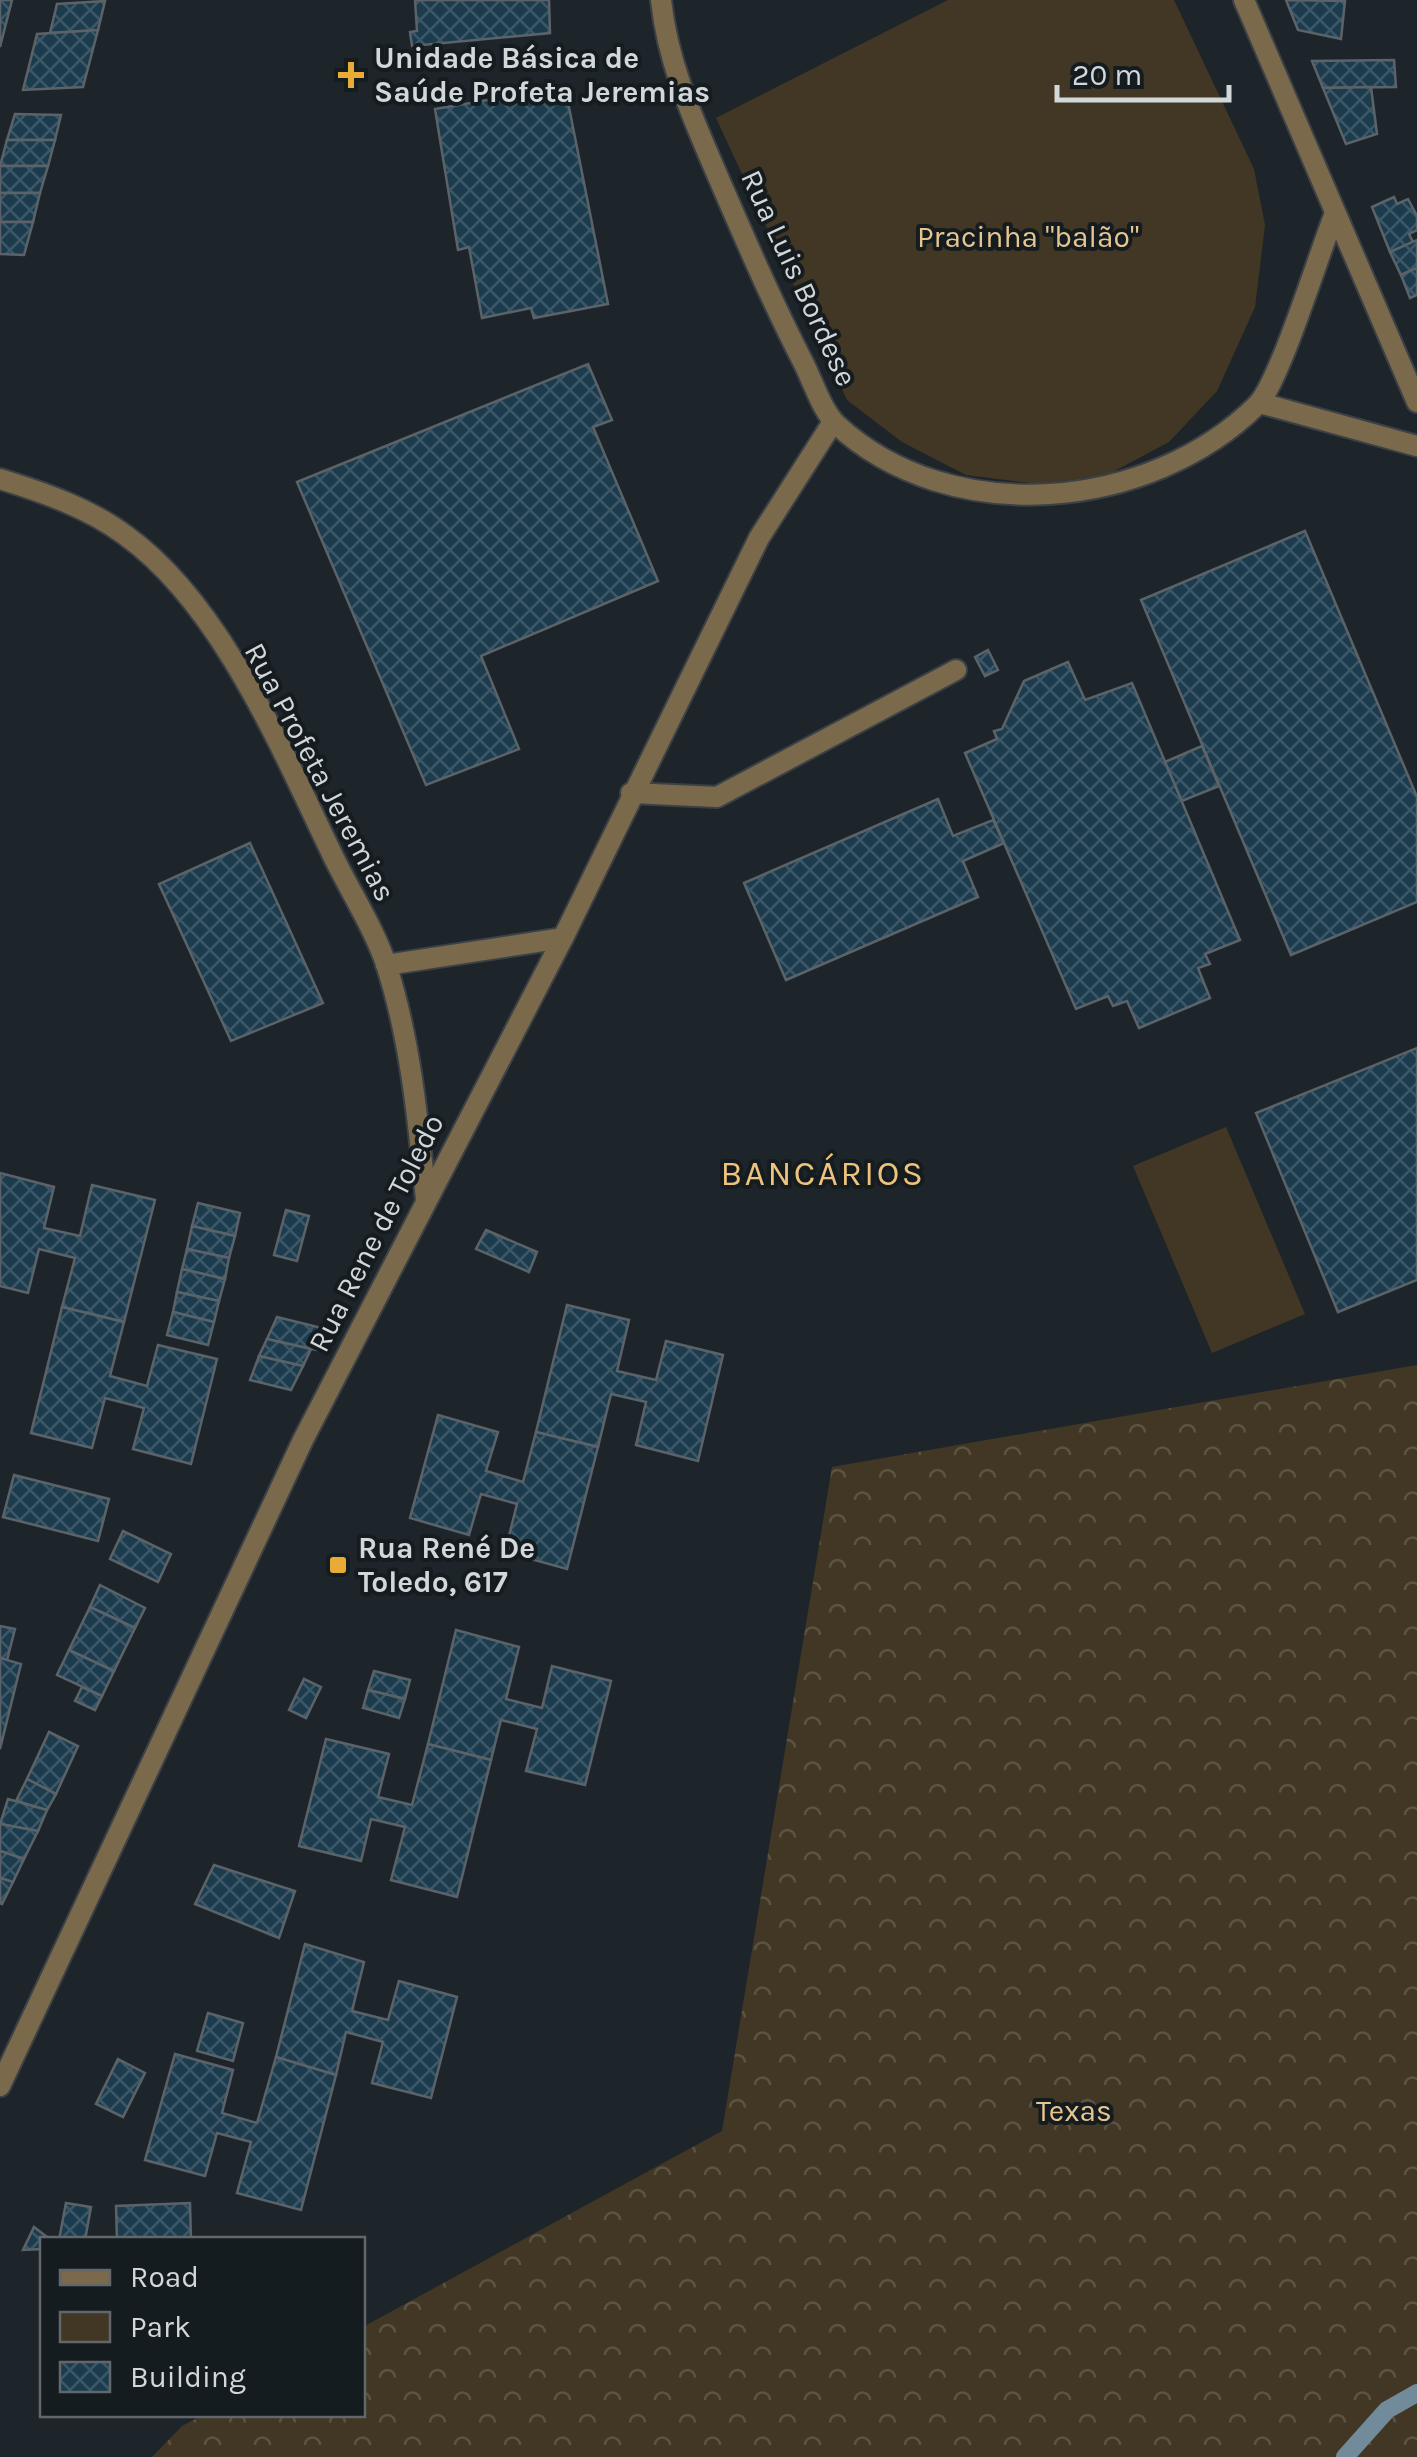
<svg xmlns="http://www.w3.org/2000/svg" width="1417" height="2457" font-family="Karla,sans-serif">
	<defs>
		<pattern id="forest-crowns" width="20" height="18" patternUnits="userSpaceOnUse" patternTransform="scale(2.5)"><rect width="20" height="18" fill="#423724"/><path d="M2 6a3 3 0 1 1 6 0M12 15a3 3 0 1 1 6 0" fill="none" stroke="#5c5343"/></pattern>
		<pattern id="building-cross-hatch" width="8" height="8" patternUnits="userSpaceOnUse" patternTransform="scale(2.5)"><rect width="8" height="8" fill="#1c3c4e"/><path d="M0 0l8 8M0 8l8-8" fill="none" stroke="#3c5767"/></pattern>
	</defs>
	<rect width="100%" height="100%" fill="#1e252a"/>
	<!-- forest -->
	<polygon fill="url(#forest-crowns)" points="1417,1365 1417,2457 152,2457 182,2426 203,2415 362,2414 363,2327 722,2131 832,1467"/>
	<!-- park -->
	<g fill="#423724">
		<polygon points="948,0 1174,0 1254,169 1265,225 1255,307 1217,391 1169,442 1107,475 1039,484 966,475 902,442 847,400 716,118"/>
		<polygon points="1226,1127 1305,1314 1212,1353 1133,1166"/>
	</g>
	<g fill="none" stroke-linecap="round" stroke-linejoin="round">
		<!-- stream -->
		<polyline stroke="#728b9a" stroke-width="18" points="1345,2457 1387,2410 1417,2393"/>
	</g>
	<!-- building -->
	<g fill="url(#building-cross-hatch)" stroke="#5b6369" stroke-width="2.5">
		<polygon points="0,0 12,0 0,47"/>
		<polygon points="415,0 549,0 550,33 412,46 410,32 417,31"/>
		<polygon points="1286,0 1345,1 1341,39 1298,30"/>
		<polygon points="105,1 98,30 50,33 57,4"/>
		<polygon points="98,30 83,87 23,90 37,34"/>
		<polygon points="1394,60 1396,87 1323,88 1312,61"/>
		<polygon points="565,87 608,304 534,318 531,308 482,318 469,247 458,250 435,109"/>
		<polygon points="1371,87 1377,134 1346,144 1323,88"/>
		<polygon points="15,114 61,115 55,140 7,140"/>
		<polygon points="7,140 55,140 48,166 0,166"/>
		<polygon points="0,166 48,166 40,193 0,193"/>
		<polygon points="0,193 40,193 33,222 0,222"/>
		<polygon points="1394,197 1397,204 1408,199 1417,216 1417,230 1409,234 1413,242 1390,252 1372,207"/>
		<polygon points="0,222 33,222 24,255 0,254"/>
		<polygon points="1417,240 1417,268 1401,275 1390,252"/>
		<polygon points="1417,268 1417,295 1410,298 1401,275"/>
		<polygon points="588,364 612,420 593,427 658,581 481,656 519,749 426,785 297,482"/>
		<polygon points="1305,531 1417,797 1417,902 1291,955 1141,600"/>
		<polygon points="988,650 998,670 985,676 975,657"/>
		<polygon points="1068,662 1085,700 1132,683 1240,940 1205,954 1210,964 1198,968 1210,998 1139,1028 1127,1001 1113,1006 1108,996 1076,1009 965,753 997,739 994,731 1002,729 1024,681"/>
		<polygon points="1202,746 1219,786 1182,801 1165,762"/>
		<polygon points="938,799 953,836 993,820 1004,843 963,861 978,897 786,980 744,883"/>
		<polygon points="250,843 323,1003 231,1041 159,884"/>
		<polygon points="1417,1048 1417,1280 1338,1312 1256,1113"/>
		<polygon points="0,1173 54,1187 44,1228 80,1236 92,1185 155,1200 124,1322 62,1307 75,1258 39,1249 28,1293 0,1286"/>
		<polygon points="198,1203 240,1213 235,1236 192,1226"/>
		<polygon points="286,1210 309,1216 297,1261 274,1255"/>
		<polygon points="192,1226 235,1236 229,1258 187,1249"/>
		<polygon points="486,1230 537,1252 529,1272 476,1249"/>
		<polygon points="187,1249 229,1258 225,1279 182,1269"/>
		<polygon points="182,1269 225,1279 219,1301 177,1292"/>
		<polygon points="177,1292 219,1301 214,1322 173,1312"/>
		<polygon points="567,1305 629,1320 617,1371 656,1380 666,1341 723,1355 698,1461 636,1445 646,1402 611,1394 598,1447 536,1432"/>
		<polygon points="62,1307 124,1322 110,1376 147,1386 158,1345 217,1359 191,1464 133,1449 144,1408 105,1398 92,1448 31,1433"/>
		<polygon points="173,1312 214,1322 208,1345 167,1335"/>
		<polygon points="277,1317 326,1329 317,1350 267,1339"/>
		<polygon points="267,1339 311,1349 303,1366 259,1356"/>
		<polygon points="259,1356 303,1366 291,1390 250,1380"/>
		<polygon points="438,1415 498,1432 486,1471 523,1482 536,1432 598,1447 567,1569 505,1552 517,1504 481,1494 469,1535 410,1518"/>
		<polygon points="14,1475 109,1499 98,1541 3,1517"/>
		<polygon points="123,1531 171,1554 158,1582 110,1559"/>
		<polygon points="100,1585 145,1608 135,1628 90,1607"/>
		<polygon points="90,1607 135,1628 114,1671 69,1650"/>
		<polygon points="0,1626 15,1629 7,1660 0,1658"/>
		<polygon points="456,1630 519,1647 506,1699 542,1708 552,1666 611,1681 585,1785 526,1771 537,1729 501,1720 491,1760 428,1744"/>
		<polygon points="69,1650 114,1671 102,1696 57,1675"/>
		<polygon points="0,1658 21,1664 0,1749"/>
		<polygon points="374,1671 410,1680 405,1699 368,1690"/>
		<polygon points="304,1679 321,1687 306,1718 289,1710"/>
		<polygon points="82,1687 102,1696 95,1710 75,1701"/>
		<polygon points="368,1690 405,1699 399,1718 363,1708"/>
		<polygon points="49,1732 78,1746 56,1794 27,1779"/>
		<polygon points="326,1739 389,1754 378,1797 412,1805 428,1744 491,1760 457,1897 391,1880 405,1827 371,1819 361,1861 299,1846"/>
		<polygon points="27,1779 56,1794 47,1810 16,1801"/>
		<polygon points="8,1799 47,1810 38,1831 0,1824"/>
		<polygon points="0,1824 38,1831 24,1859 0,1851"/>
		<polygon points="0,1851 24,1859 13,1882 0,1878"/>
		<polygon points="214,1865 295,1891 279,1938 195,1904"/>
		<polygon points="0,1878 13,1882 2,1904 0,1903"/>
		<polygon points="305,1944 364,1962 352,2011 388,2020 399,1981 457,1997 431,2098 372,2083 383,2042 346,2032 336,2075 276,2057"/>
		<polygon points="208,2013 243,2023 233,2061 197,2051"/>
		<polygon points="175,2054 233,2070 222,2113 257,2123 276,2057 336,2075 301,2210 237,2193 251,2142 217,2133 205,2176 145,2160"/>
		<polygon points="118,2059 145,2073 123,2117 96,2104"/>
		<polygon points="66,2203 91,2207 85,2240 59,2240"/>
		<polygon points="190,2203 191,2240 117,2240 116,2206"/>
		<polygon points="34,2227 51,2240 42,2240 42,2249 23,2250"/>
	</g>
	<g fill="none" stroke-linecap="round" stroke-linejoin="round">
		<defs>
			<polyline id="service" points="631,793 717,797 956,670"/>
			<g id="minor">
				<path d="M661 0C668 67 696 125 722 186 748 246 774 306 804 364 813 382 822 410 836 424 950 530 1150 511 1257 405 1279 384 1319 253 1334 216"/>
				<polyline points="1244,0 1417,402"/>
				<polyline points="1260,403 1417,446"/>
				<path d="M0 479C42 492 89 508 125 535 222 604 283 753 334 858 351 893 375 930 387 967 411 1043 418 1121 426 1200"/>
				<polyline points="386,965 563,938"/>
				<polyline points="0,2086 303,1440 563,938 759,538 833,422"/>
			</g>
		</defs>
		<!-- service casing -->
		<use href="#service" stroke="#3b4146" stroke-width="24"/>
		<!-- minor casing -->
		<use href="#minor" stroke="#3b4146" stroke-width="24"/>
		<!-- service -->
		<use href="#service" stroke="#7b694b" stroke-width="20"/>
		<!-- minor -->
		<use href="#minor" stroke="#7b694b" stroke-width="20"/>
	</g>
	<!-- markers -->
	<g fill="#e8ab37" stroke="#151c20" stroke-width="4">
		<path d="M346 60h10v10h10v10h-10v10h-10v-10h-10v-10h10z"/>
		<rect x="328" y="1555" width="20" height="20" rx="5"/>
	</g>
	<g text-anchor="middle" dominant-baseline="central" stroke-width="8" stroke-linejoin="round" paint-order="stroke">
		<!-- poi labels -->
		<g font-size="30" font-weight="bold" fill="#d2d7da" stroke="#151c20" text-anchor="start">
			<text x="374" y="58">Unidade Básica de<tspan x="374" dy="34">Saúde Profeta Jeremias</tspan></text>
			<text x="358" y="1548">Rua René De<tspan x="358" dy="34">Toledo, 617</tspan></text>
		</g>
		<!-- park labels -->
		<g font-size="30" fill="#e7c58f" stroke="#151c20">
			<text x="1028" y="237">Pracinha "balão"</text>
			<text x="1074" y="2111">Texas</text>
		</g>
		<!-- street labels -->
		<g font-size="30" fill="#d2d7da" stroke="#151c20">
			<text transform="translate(799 278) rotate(65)">Rua Luis Bordese</text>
			<text transform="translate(320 772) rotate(62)">Rua Profeta Jeremias</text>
			<text transform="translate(376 1233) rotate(-63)">Rua Rene de Toledo</text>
		</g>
		<!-- quarter labels -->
		<g font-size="35" letter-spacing="2.5" fill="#eec37e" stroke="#151c20">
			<text x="823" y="1173">BANCÁRIOS</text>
		</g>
	</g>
	<!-- legend -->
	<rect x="40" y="2237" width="325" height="180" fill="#151c20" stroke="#61676a" stroke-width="2.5"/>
	<rect x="60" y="2270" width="50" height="15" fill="#7b694b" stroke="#61676a" stroke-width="2.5"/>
	<text x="130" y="2287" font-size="30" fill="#d2d7da">Road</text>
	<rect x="60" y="2312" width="50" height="30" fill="#423724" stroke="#61676a" stroke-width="2.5"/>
	<text x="130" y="2337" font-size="30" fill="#d2d7da">Park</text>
	<rect x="60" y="2362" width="50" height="30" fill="url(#building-cross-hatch)" stroke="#61676a" stroke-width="2.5"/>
	<text x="130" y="2387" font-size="30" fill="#d2d7da">Building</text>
	<!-- scale -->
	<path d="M1057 85v15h172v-15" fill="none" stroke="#d2d7da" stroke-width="5"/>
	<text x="1072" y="85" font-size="30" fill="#d2d7da" stroke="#151c20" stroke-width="8" paint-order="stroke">20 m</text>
</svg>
